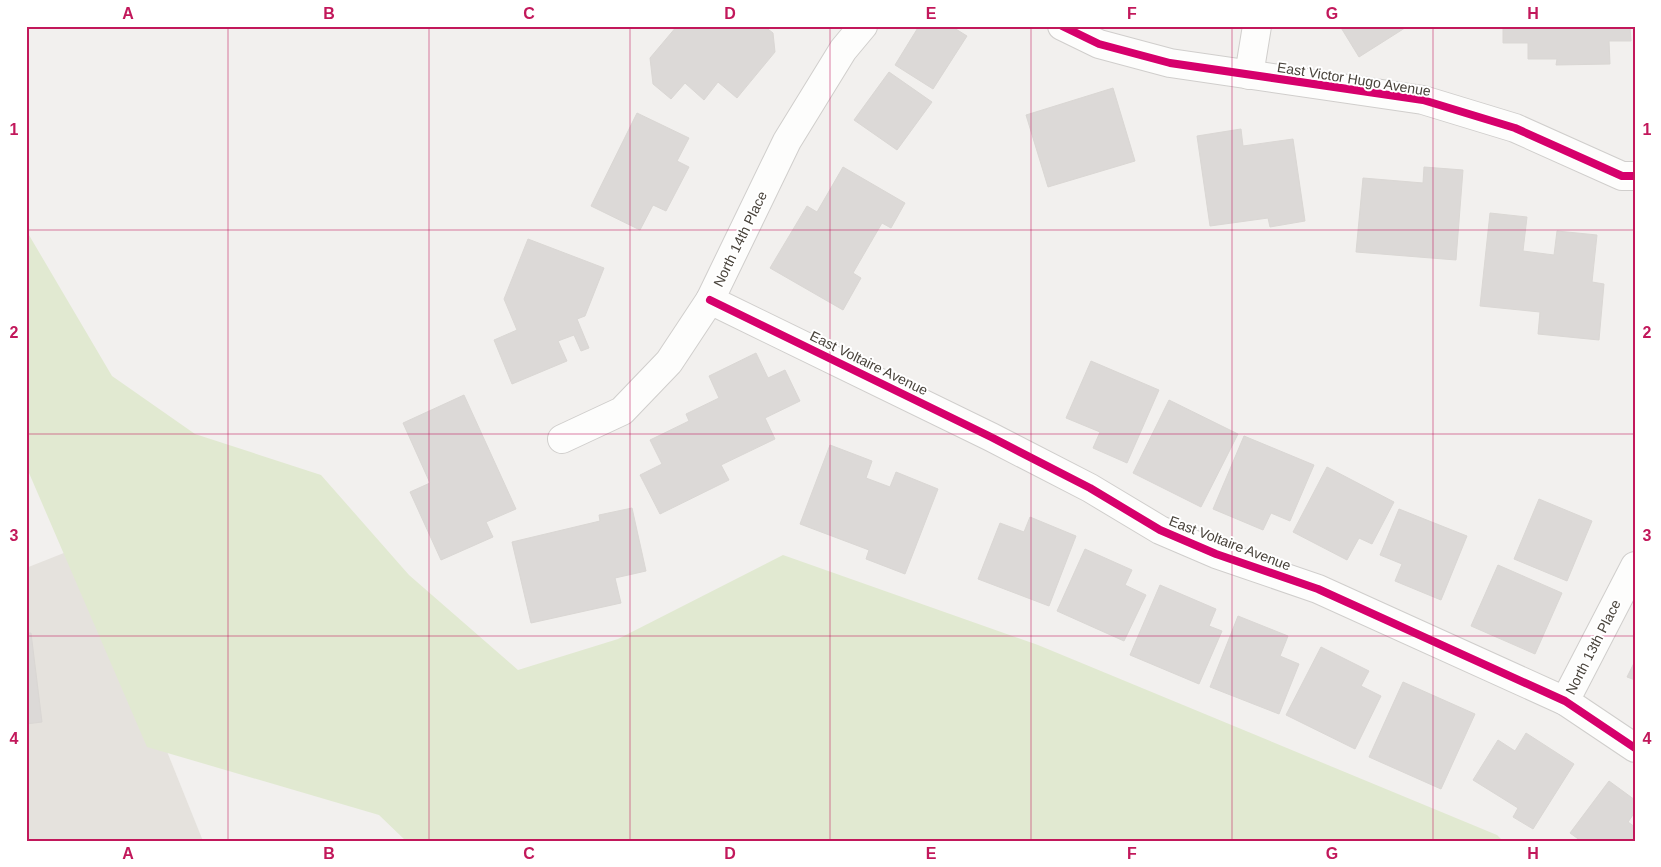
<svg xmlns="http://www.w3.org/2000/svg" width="1661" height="867" font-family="Helvetica,sans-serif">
	<rect width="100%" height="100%" fill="#f2f0ee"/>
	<!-- residential -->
	<polygon fill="#e5e2dd" points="84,545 203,841 26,841 26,568"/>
	<!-- green -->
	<polygon fill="#e1e9d1" points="26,230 112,376 195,434 321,475 409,575 518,670 618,639 783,555 1038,645 1497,835 1503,841 406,841 379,815 147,747 26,466"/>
	<!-- building -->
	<g fill="#dcd9d7" stroke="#dad7d4">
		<polygon points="677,26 764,26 773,33 775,52 737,98 718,82 704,100 685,83 671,99 653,84 650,58"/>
		<polygon points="919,26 951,26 967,36 933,89 895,65"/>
		<polygon points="1340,26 1408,26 1359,57"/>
		<polygon points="1503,26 1630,26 1631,41 1609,41 1610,64 1556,65 1557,59 1528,59 1528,43 1503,43"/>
		<polygon points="889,72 932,102 897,150 854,120"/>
		<polygon points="1113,88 1135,161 1048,187 1026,115"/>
		<polygon points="637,113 689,138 677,161 689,167 666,211 653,205 640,230 591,206"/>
		<polygon points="1241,129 1243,146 1293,139 1305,221 1270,227 1268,218 1210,226 1197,136"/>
		<polygon points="843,167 905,203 891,228 882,223 853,273 861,278 843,310 770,268 807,206 817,212"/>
		<polygon points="1424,167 1463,170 1456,260 1356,252 1363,178 1423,183"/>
		<polygon points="1490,213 1527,217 1523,251 1554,255 1557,231 1597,235 1592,282 1604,284 1599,340 1538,334 1540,312 1480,306"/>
		<polygon points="528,239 604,268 585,316 577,319 589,348 581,351 574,335 558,341 567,361 512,384 494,340 517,330 504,299"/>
		<polygon points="756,353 768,378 785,370 800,401 765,418 775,439 721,465 729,480 660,514 640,475 662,464 650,440 689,421 686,414 719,398 709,376"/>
		<polygon points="1091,361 1159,390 1127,463 1093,448 1100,432 1066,418"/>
		<polygon points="464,395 516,509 486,522 493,537 441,560 410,492 430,483 403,423"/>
		<polygon points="1169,400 1238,434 1201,507 1133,473"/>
		<polygon points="1244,436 1314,465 1290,521 1271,513 1263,530 1213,509"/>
		<polygon points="830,445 872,461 866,478 890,487 896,472 938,489 905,574 866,559 869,550 800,524"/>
		<polygon points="1327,467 1394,502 1372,544 1359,538 1347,560 1293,532"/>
		<polygon points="1539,499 1592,521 1567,581 1514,559"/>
		<polygon points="632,508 646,571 615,578 621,603 531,623 512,542 600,521 599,515"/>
		<polygon points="1399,509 1467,536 1441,600 1395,581 1402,564 1380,555"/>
		<polygon points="1030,517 1076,536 1049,606 978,579 1000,523 1024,532"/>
		<polygon points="1085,549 1132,570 1125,585 1146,595 1124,641 1057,611"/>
		<polygon points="1498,565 1562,593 1535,654 1471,626"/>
		<polygon points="1160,585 1216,609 1209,626 1222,631 1199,684 1130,655"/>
		<polygon points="1238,616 1288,636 1280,656 1299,664 1279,714 1210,687"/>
		<polygon points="26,633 31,633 42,722 26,724"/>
		<polygon points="1321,647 1369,671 1361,686 1381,696 1355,749 1286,715"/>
		<polygon points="1635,661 1635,680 1627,677"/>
		<polygon points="1403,682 1475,714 1441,789 1369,757"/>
		<polygon points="1526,733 1574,764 1533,829 1513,817 1518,808 1473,780 1498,740 1515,751"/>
		<polygon points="1609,781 1635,800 1635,812 1628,822 1635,827 1635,841 1581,841 1570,833"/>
	</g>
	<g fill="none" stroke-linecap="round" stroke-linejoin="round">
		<defs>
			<g id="minor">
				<polyline points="1062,26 1099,44 1170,63 1423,100 1515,128 1622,176 1635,176"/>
				<polyline points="1249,75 1257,26"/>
				<polyline points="710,300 991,437 1090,488 1160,530 1216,554 1318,589 1565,701 1635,748"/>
				<polyline points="562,439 622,411 669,362 710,300 787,141 843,50 863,26"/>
				<polyline points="1565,701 1635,566"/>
			</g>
		</defs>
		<!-- minor casing -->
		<use href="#minor" stroke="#d0cecc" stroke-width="30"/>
		<!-- minor -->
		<use href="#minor" stroke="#fdfdfc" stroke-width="28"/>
		<defs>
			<g id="cycleway">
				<polyline points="1062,26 1099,44 1170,63 1423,100 1515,128 1622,176 1635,176"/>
				<polyline points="710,300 991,437 1090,488 1160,530 1216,554 1318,589 1565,701 1635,748"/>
			</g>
		</defs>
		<!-- cycleway casing -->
		<use href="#cycleway" stroke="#fff" stroke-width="11"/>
		<!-- cycleway -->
		<use href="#cycleway" stroke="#d6006c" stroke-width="8"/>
	</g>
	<!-- grid -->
	<path fill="none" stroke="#c2185b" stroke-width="1" stroke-opacity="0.55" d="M228 26V841M429 26V841M630 26V841M830 26V841M1031 26V841M1232 26V841M1433 26V841M26 230H1635M26 434H1635M26 636H1635"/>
	<g text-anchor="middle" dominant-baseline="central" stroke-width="4" stroke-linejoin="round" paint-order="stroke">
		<!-- street labels -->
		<g font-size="14" fill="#48423a" stroke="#fff">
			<text transform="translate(1354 79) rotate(9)">East Victor Hugo Avenue</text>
			<text transform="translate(740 239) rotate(-64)">North 14th Place</text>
			<text transform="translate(869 363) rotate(26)">East Voltaire Avenue</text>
			<text transform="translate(1230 543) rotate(21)">East Voltaire Avenue</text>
			<text transform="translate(1593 647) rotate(-63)">North 13th Place</text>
		</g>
	</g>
	<!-- border -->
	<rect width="1661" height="867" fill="none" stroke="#ffffff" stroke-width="55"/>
	<rect x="28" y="28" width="1606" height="812" fill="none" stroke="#c2185b" stroke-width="2"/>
	<g font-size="16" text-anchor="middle" font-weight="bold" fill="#c2185b">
		<text x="128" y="19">A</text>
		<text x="329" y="19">B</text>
		<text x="529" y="19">C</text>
		<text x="730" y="19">D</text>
		<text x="931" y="19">E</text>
		<text x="1132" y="19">F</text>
		<text x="1332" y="19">G</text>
		<text x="1533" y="19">H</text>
		<text x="14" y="135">1</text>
		<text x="1647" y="135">1</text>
		<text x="14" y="338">2</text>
		<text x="1647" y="338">2</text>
		<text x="14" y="541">3</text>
		<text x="1647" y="541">3</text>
		<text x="14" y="744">4</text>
		<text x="1647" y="744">4</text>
		<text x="128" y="859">A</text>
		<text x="329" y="859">B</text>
		<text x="529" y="859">C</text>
		<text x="730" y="859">D</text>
		<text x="931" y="859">E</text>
		<text x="1132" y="859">F</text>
		<text x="1332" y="859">G</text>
		<text x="1533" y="859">H</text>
	</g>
</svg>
